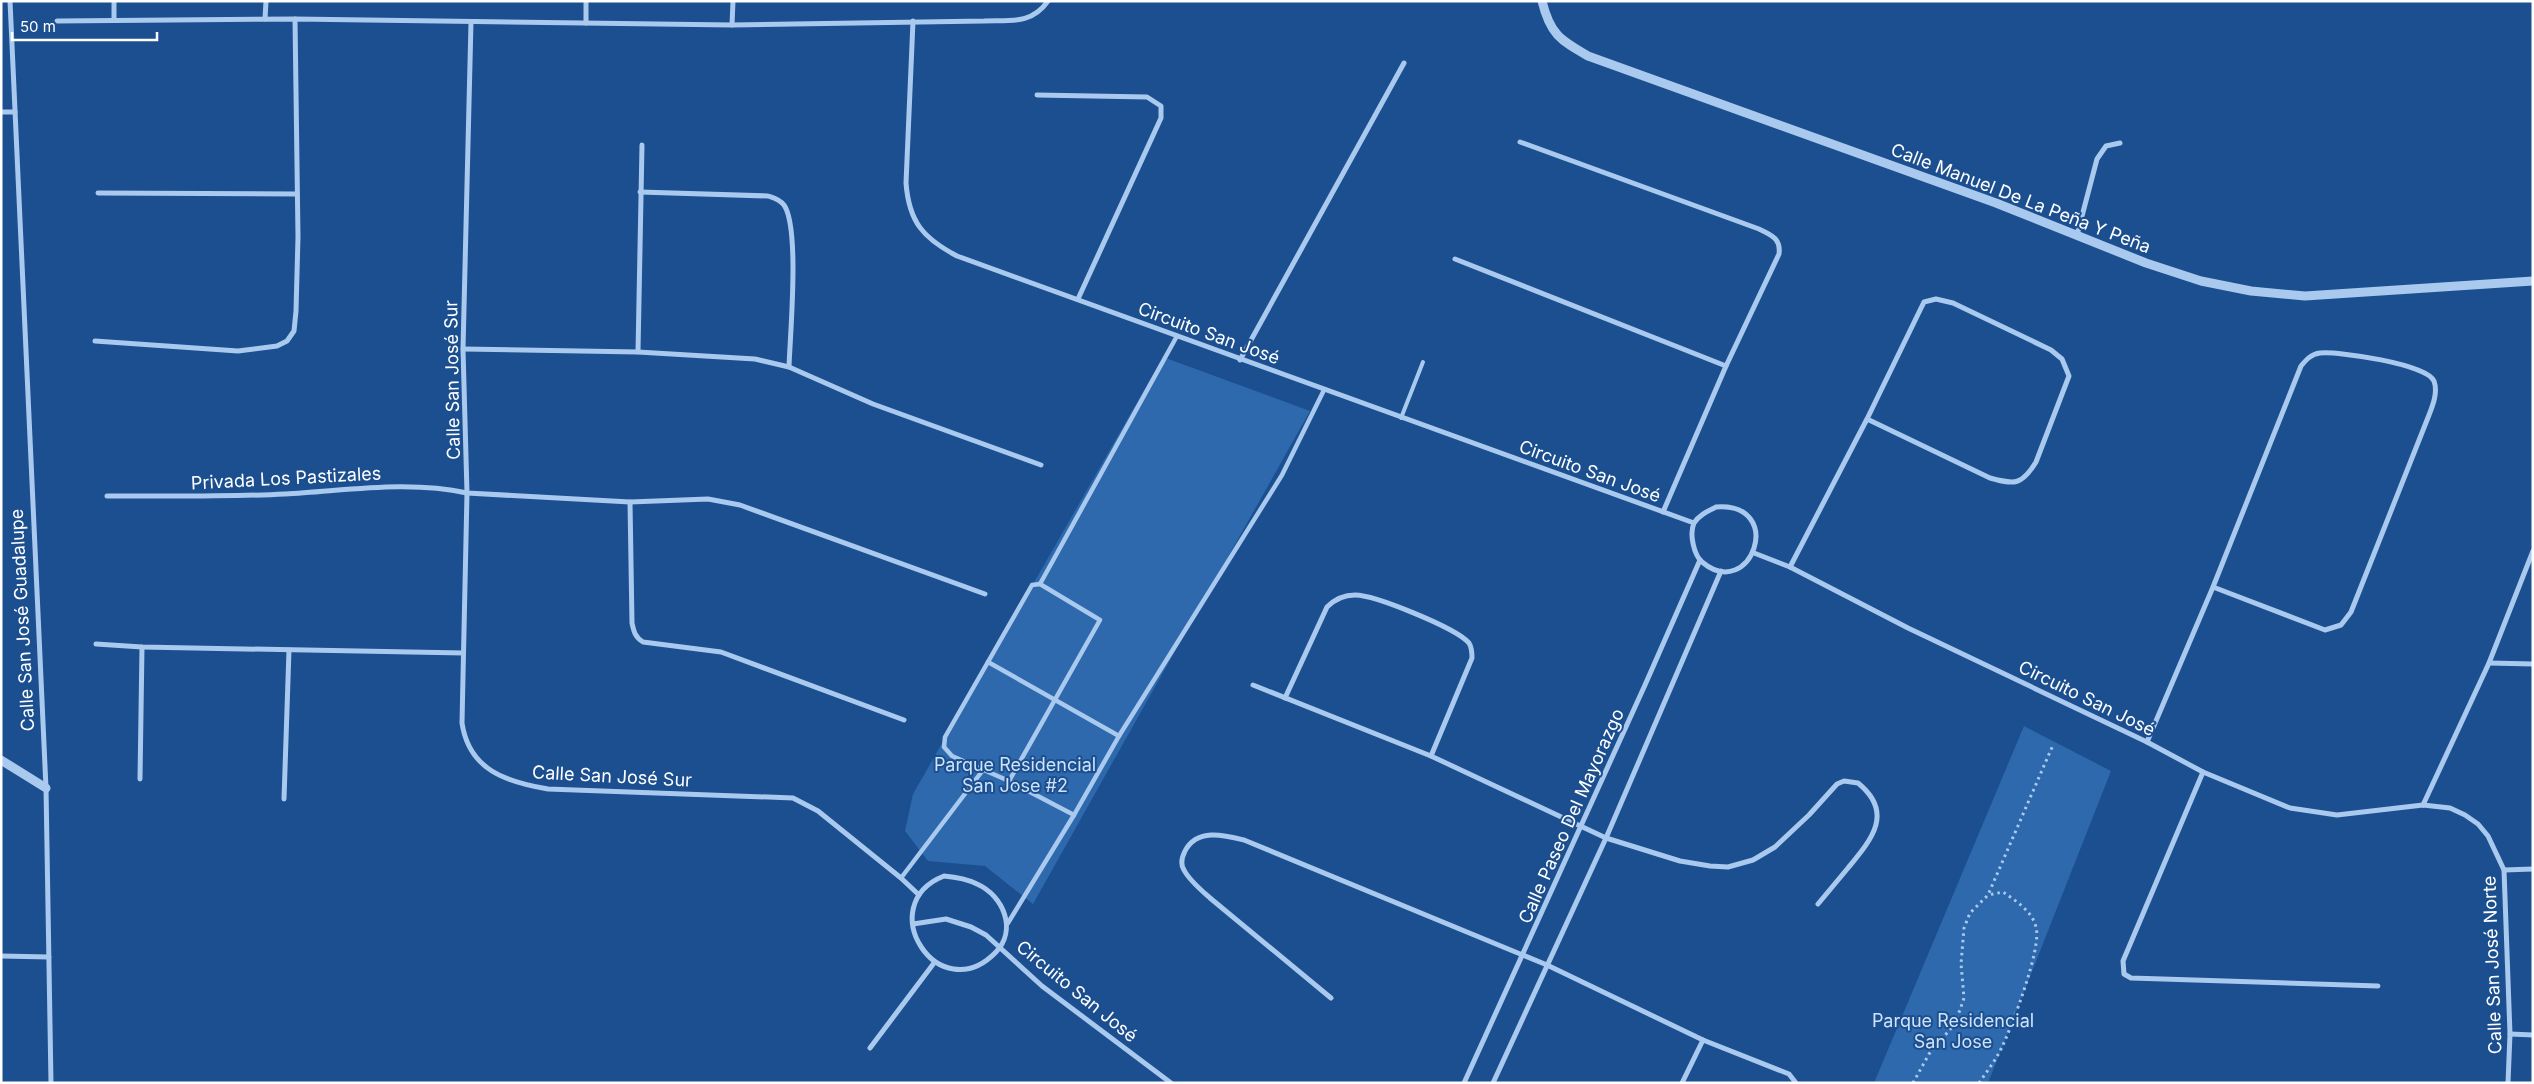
<svg xmlns="http://www.w3.org/2000/svg" width="2534" height="1084" font-family="Inter,sans-serif">
	<rect width="100%" height="100%" fill="#1b4f8f"/>
	<!-- green -->
	<g fill="#2e69ad">
		<polygon points="1163,357 1310,411 1033,904 985,866 928,861 905,831 913,794"/>
		<polygon points="2024,726 2111,771 1988,1083 1874,1083"/>
	</g>
	<g fill="none" stroke-linecap="round" stroke-linejoin="round">
		<!-- path -->
		<g stroke="#a9c9ee" stroke-width="3" stroke-dasharray="2.5 4" stroke-linecap="butt">
			<polyline points="1913,1083 1929,1054 1953,1026 1960,1010 1964,998 1961,964 1964,928 1970,913 1988,895 2053,745"/>
			<path d="M1979 1083C1987 1071 1996 1060 2002 1047 2012 1026 2042 948 2036 927 2032 911 2016 901 2003 892L1988 895"/>
		</g>
		<!-- service -->
		<polyline stroke="#a9c9ee" stroke-width="4" points="1401,418 1423,362"/>
		<!-- pedestrian -->
		<g stroke="#a9c9ee" stroke-width="4.5">
			<polyline points="1040,584 1177,336"/>
			<polyline points="988,662 1119,736"/>
			<polyline points="1009,781 1100,620 1040,584 1032,585 945,737 944,747 952,756 1009,781 1074,815"/>
			<polyline points="901,878 983,770"/>
			<polyline points="1008,923 1074,815 1119,736 1282,475 1324,390"/>
		</g>
		<!-- minor -->
		<g stroke="#a9c9ee" stroke-width="5">
			<polyline points="10,1 46,788 51,1083"/>
			<polyline points="114,1 114,19"/>
			<polyline points="265,19 266,1"/>
			<path d="M57 21 295 19 732 25 984 21C1010 20 1031 25 1048 1"/>
			<path d="M913 21 906 183C909 222 923 238 957 256L1694 523"/>
			<path d="M471 22 463 349 467 493 462 723C469 770 506 782 548 789L793 798 818 811 901 878 919 895"/>
			<polyline points="586,23 586,1"/>
			<polyline points="732,25 733,1"/>
			<polyline points="1037,95 1147,97 1161,106 1161,118 1078,299"/>
			<polyline points="1,112 15,112"/>
			<path d="M1520 142 1759 229C1772 235 1781 239 1779 254L1726 366 1663 512"/>
			<path d="M640 192 768 196C774 198 779 199 784 205 800 228 790 335 789 367"/>
			<polyline points="98,193 297,194"/>
			<polyline points="2077,235 2097,159 2106,146 2120,143"/>
			<polyline points="1455,259 1726,366"/>
			<polyline points="95,341 238,351 277,346 287,341 294,331 296,311 298,237 295,19"/>
			<polyline points="463,349 638,352 755,359 789,367 873,404 1041,465"/>
			<polyline points="638,352 642,145"/>
			<polyline points="1240,360 1404,63"/>
			<path d="M107 496C166 496 226 497 285 494 345 491 407 480 467 493L630 502 708 499 740 505 985 594"/>
			<path d="M630 502 632 623C634 632 635 637 643 642L721 652 904 720"/>
			<path d="M1716 507C1787 502 1751 603 1702 562 1694 555 1689 534 1694 523 1699 515 1708 511 1716 507Z"/>
			<polyline points="1754,553 1790,567 1908,628 2147,742 2203,772 2290,808 2337,815 2423,805 2450,808 2465,815 2478,824 2488,836 2504,870 2510,1034 2508,1083"/>
			<path d="M1790 567 1867 419 1924 302 1936 299 1953 303 2051 350 2062 359 2069 376 2036 462C2022 485 2015 485 1990 478L1867 419"/>
			<polyline points="96,644 142,647 463,653"/>
			<polyline points="2489,663 2533,664"/>
			<path d="M1253 685 1431 756 1606 838 1680 861 1710 866 1728 867 1753 860 1775 847 1809 815 1837 784 1844 781 1858 783C1895 813 1871 840 1848 868 1838 880 1828 892 1818 904"/>
			<path d="M1285 698 1327 607C1335 599 1343 595 1355 595 1375 595 1456 628 1469 643 1472 648 1472 653 1472 658L1431 756"/>
			<path d="M2147 742 2213 587 2301 366C2306 360 2311 354 2320 353 2338 351 2427 364 2434 381 2438 392 2433 405 2429 415L2351 612 2341 625 2325 630 2213 587"/>
			<polyline points="2203,772 2123,961 2124,974 2131,978 2378,986"/>
			<polyline points="140,779 142,647"/>
			<polyline points="284,799 289,650"/>
			<polyline points="2423,805 2489,663 2533,551"/>
			<polyline points="2504,870 2533,869"/>
			<path d="M944 876C955 877 967 879 977 884 1004 896 1017 930 996 952 939 1011 871 905 944 876Z"/>
			<polyline points="913,924 946,919 971,927 986,935 1042,986 1171,1083"/>
			<polyline points="1,956 49,957"/>
			<path d="M1331 998 1210 898C1201 890 1189 880 1184 870 1180 864 1182 857 1185 851 1197 828 1224 835 1244 840L1547 965 1703 1040 1789 1074 1796 1083"/>
			<polyline points="2510,1034 2533,1035"/>
			<polyline points="870,1048 934,963"/>
			<polyline points="1464,1083 1645,685 1700,560"/>
			<polyline points="1493,1083 1606,838 1721,571"/>
			<polyline points="1682,1083 1703,1040"/>
		</g>
		<!-- tertiary -->
		<g stroke="#a9c9ee" stroke-width="9">
			<path d="M1542 1C1550 34 1560 40 1588 56L1996 203 2146 263 2201 281 2251 291 2305 296 2533 281"/>
			<polyline points="1,760 46,788"/>
		</g>
	</g>
	<g text-anchor="middle" dominant-baseline="central" stroke-width="4" stroke-linejoin="round" paint-order="stroke">
		<!-- street labels -->
		<g font-size="18" fill="#fff" stroke="#1b4f8f">
			<text transform="translate(2021 198) rotate(21)">Calle Manuel De La Peña Y Peña</text>
			<text transform="translate(1209 333) rotate(20)">Circuito San José</text>
			<text transform="translate(452 380) rotate(-91)">Calle San José Sur</text>
			<text transform="translate(1590 471) rotate(20)">Circuito San José</text>
			<text transform="translate(286 478) rotate(-3)">Privada Los Pastizales</text>
			<text transform="translate(22 620) rotate(-93)">Calle San José Guadalupe</text>
			<text transform="translate(2087 698) rotate(26)">Circuito San José</text>
			<text transform="translate(612 776) rotate(3)">Calle San José Sur</text>
			<text transform="translate(1571 816) rotate(-66)">Calle Paseo Del Mayorazgo</text>
			<text transform="translate(2492 965) rotate(-92)">Calle San José Norte</text>
			<text transform="translate(1077 991) rotate(39)">Circuito San José</text>
		</g>
		<!-- park labels -->
		<g font-size="18" fill="#cfe3fa" stroke="#1b4f8f">
			<text x="1015" y="764">Parque Residencial<tspan x="1015" dy="21">San Jose #2</tspan></text>
			<text x="1953" y="1020">Parque Residencial<tspan x="1953" dy="21">San Jose</tspan></text>
		</g>
	</g>
	<!-- border -->
	<rect width="2534" height="1084" fill="none" stroke="#ffffff" stroke-width="5"/>
	<!-- scale -->
	<path d="M12 32v8h145v-8" fill="none" stroke="#ffffff" stroke-width="2.5"/>
	<text x="20" y="32" font-size="15" fill="#ffffff" stroke="#1b4f8f" stroke-width="4" paint-order="stroke">50 m</text>
</svg>
